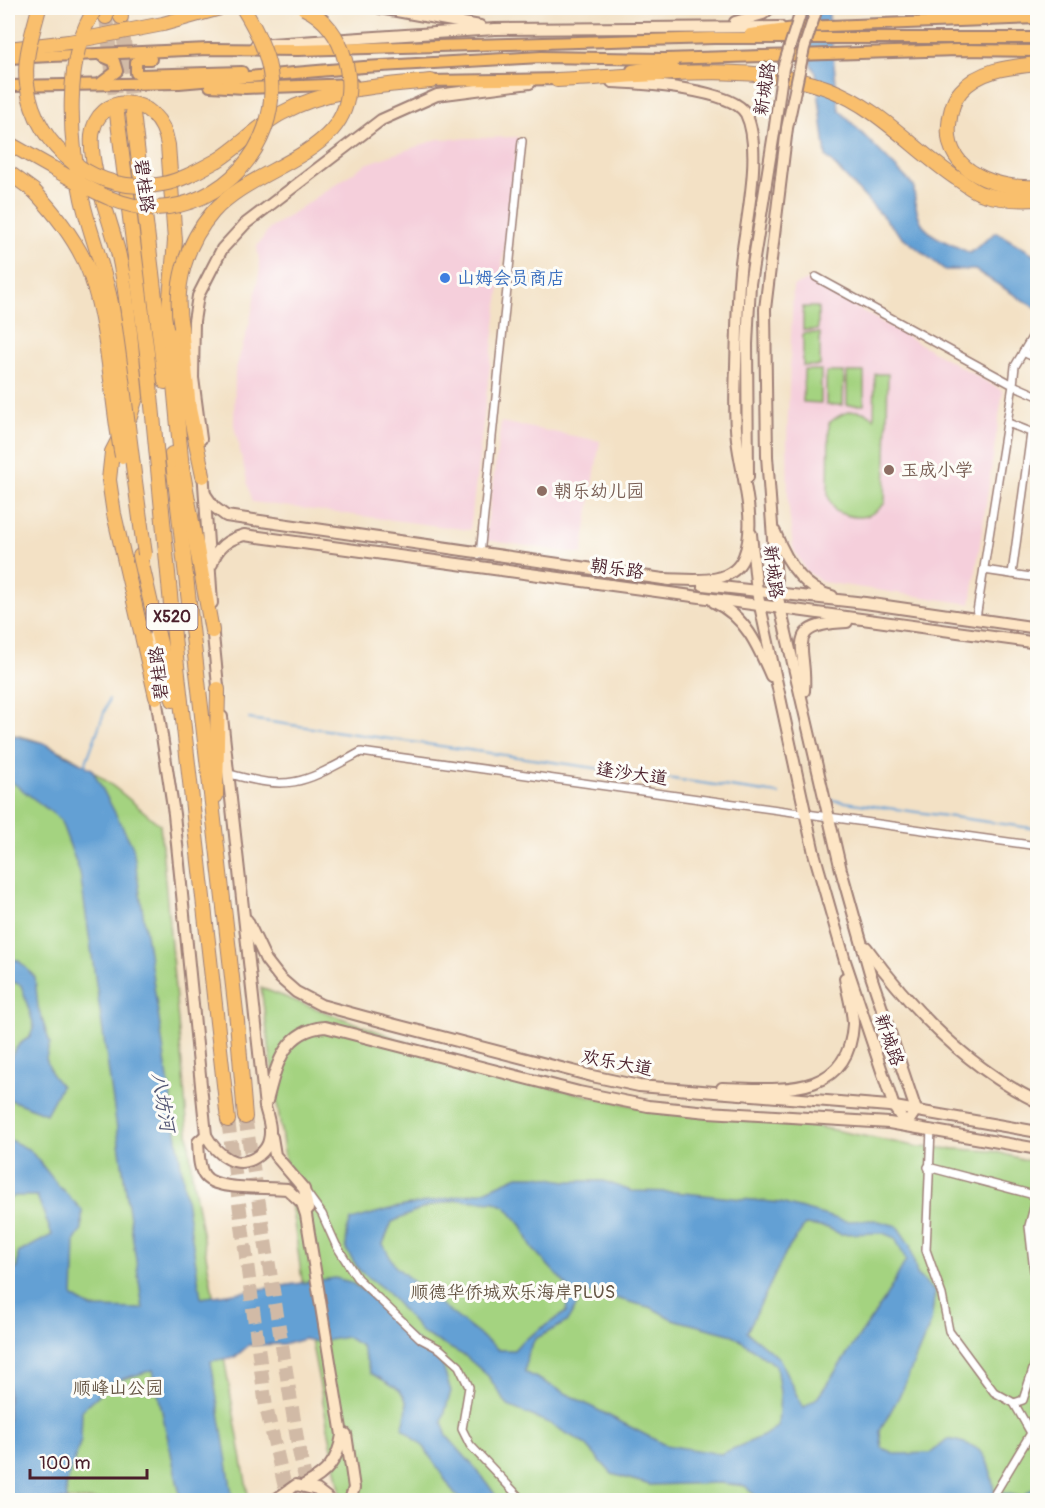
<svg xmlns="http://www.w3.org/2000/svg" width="1045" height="1508" font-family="Pangolin,'LXGW WenKai TC',sans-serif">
	<rect width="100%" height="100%" fill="#fdfcf7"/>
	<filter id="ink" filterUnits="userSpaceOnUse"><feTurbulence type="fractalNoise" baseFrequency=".0167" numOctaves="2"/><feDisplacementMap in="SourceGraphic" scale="12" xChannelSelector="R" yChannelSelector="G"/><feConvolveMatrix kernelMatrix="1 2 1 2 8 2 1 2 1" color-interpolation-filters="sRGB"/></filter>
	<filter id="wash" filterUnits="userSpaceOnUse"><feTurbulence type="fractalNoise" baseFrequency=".008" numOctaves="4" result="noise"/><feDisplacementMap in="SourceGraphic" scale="24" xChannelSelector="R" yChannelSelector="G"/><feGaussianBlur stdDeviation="1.35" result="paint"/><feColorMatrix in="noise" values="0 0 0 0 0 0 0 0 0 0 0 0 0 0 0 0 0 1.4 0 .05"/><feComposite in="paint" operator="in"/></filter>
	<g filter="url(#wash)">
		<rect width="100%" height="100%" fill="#f3e1c5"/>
		<!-- built -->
		<g fill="#f5cfdb">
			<polygon points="518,137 470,530 252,502 234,425 235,372 250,321 260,269 257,246 269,229 366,164 438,139"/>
			<polygon points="808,280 1003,391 971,604 823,582 806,571 793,548 788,500 787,440 793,286"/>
			<polygon points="501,422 600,441 582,554 485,540"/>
		</g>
		<!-- green -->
		<g fill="#a4d380" stroke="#777956" stroke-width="1.5">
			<rect x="803" y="307" width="15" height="23"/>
			<rect x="803" y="333" width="17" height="33"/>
			<polygon points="804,370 821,370 821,403 803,402"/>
			<polygon points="826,372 844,372 843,405 826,405"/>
			<rect x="847" y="372" width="17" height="33"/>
			<path d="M875 374H888L885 503C870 520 855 520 835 511L828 496 829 423C842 412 859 405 874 418Z"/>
			<path d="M8 734C68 742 115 788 160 825L192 1175 249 1500H8Z"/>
			<polygon points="261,988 492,1074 652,1110 793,1122 919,1147 993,1151 1037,1163 1037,1500 342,1500 309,1330"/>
		</g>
		<!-- water -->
		<g fill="#64a0d4" stroke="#576080" stroke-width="1.5" fill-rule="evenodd">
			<path d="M804 8H828L839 110 914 186C915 234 932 235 970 253L996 232 1037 256V309L975 270H945L900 235 826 156 816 73 811 65Z"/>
			<path d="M8 734 44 743 92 769 133 847 201 1298 335 1278 350 1282 370 1295 409 1335 435 1355 443 1367 451 1391 442 1422 447 1436 482 1476 499 1500H463L455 1495 424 1447 402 1428C416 1391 397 1389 371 1373L361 1346 347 1337 318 1342 304 1339 286 1344 249 1345 235 1357 211 1361 233 1500H181L153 1370 113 1382 82 1410 81 1440 66 1485 67 1500H8V1275L17 1269 18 1253 52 1235 37 1196H14L8 1201V1139L30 1150 57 1184 82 1210V1229L75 1240 73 1297 92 1308 143 1309 80 873 60 819 8 779Z"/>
			<path d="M10 959 18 960 35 977 38 1007 50 1043 46 1058 52 1075 61 1086 46 1114 8 1099C7 1073 5 1050 30 1037L34 1026 21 985 8 980Z"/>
			<path d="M518 1176H538L566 1181H604L631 1191 675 1192 781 1203 845 1221 875 1220 897 1226 910 1245 917 1274 935 1292 931 1322 902 1391 880 1431 882 1448 896 1454 931 1453 947 1439C985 1446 988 1454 994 1491L1022 1497 1037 1486V1500H760L745 1486 720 1483 650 1485 612 1474 585 1444 549 1423 508 1406 488 1376 465 1356 422 1333 386 1291 359 1270 346 1249 347 1230 351 1220 394 1208 482 1192ZM456 1200 495 1202 506 1207 522 1226 532 1248 569 1288 566 1312 522 1341 514 1350H499L435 1300 395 1266 383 1244 392 1222 426 1207ZM805 1225 828 1228 840 1234 883 1233 895 1238 906 1260 884 1300 818 1397 803 1408 779 1358 747 1332 786 1252ZM584 1293 604 1295 652 1308 672 1319 733 1335 776 1366 780 1393 778 1426 763 1436 721 1454 665 1445 525 1372 527 1355 535 1339 567 1322Z"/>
		</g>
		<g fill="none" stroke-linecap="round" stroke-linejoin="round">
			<!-- stream -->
			<g stroke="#64a0d4" stroke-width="2">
				<polyline points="249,719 779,794"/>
				<polyline points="84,768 109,699"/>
				<polyline points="831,800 1038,829"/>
			</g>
		</g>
	</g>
	<g filter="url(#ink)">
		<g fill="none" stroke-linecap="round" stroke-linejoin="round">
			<!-- highway-tunnel -->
			<g stroke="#d1baa6" stroke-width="14" stroke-dasharray="14 7" stroke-linecap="butt">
				<polyline points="106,17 117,114"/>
				<polyline points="121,17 133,113"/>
				<polyline points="245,1117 299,1451 310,1500"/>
				<polyline points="228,1120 266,1407 288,1500"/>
			</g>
			<defs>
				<g id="street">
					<polyline points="816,277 1013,385 976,618"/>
					<polyline points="1038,327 1015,366 1013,385 1038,396"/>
					<polyline points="1023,352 1038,359"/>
					<polyline points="1008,423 1038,435"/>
					<polyline points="480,555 522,141"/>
					<polyline points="984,570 1038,578"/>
					<polyline points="1012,574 1031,433"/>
					<path d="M230 774C293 792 305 782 361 752L1038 846"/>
					<polyline points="931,1129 926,1250 942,1295 949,1331 994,1392 1014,1403 1023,1400 1038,1354"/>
					<polyline points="928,1167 1038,1196"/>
					<polyline points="306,1192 322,1214 336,1245 357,1278 421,1339 440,1349 459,1366 469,1387 462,1429 470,1445 522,1500"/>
					<polyline points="1038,1192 1029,1226 1038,1307"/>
					<polyline points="991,1500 1031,1433 1014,1403"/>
				</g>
				<g id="secondary">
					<polyline points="380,8 480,26"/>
					<polyline points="735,22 763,14 770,8"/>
					<polyline points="256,45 495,29 780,27"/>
					<path d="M612 82C639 83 733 89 746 114 764 151 744 229 740 271 737 303 737 335 736 366 735 390 734 416 737 439 741 475 758 521 744 556 732 588 690 579 663 579"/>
					<polyline points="201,439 193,378 194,321 198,296 222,249 245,224 381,120 437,95 530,83"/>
					<polyline points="203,469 212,603"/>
					<polyline points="748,477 747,344 750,284 774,133"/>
					<polyline points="205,494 214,507 226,516 670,580"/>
					<path d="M775 532C785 558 802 589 832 596"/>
					<polyline points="751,534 757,592 814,853 845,961 894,1107 906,1125 916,1110 870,973 841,870 777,594 767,456 765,309 787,128"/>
					<path d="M212 564C217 547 227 540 244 535L1038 643"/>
					<polyline points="703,585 865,603 1038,628"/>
					<path d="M714 602C745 616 758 646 771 676"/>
					<polyline points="212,625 219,696"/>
					<path d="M154 636 156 697 174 814 206 1135C217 1155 237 1172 259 1155 264 1151 268 1146 269 1140 272 1129 268 1118 265 1107L222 717"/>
					<path d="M804 691C808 647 781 625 847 622"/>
					<polyline points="247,920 266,960 280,978 296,992 321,1005 365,1017 592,1076 639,1086 889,1106 1038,1132"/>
					<path d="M866 947C911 1009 968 1068 1038 1102"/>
					<path d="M722 1088C777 1089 849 1100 853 1024 853 1010 847 992 845 978"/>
					<path d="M267 1101C276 1067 283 1030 325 1027L579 1092 648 1106 708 1112 889 1123 1038 1149"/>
					<path d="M206 1135 198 1142C199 1153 198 1166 204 1175 215 1192 268 1186 287 1189L302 1203 306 1215 342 1435C338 1460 327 1474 304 1485"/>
					<polyline points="272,1137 275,1155 304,1189 308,1209"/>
					<polyline points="346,1434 354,1488 350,1500"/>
					<polyline points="275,1500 296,1485 317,1490 330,1500"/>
				</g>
				<g id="primary">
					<polyline points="750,34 802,27 1038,18"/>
					<polyline points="8,58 208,49 298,50 714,38 1038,38"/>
					<polyline points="151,59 140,59 136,62 136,73 139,75 242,72"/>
					<polyline points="632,70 673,64"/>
					<polyline points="425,81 563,79"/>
					<polyline points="101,83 117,71 114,61 102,56"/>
					<polyline points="8,86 179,83 364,67 541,57 664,59 958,50 1038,51"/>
					<polyline points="210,86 245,88 353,84"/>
				</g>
				<g id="highway">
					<polyline points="104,8 106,17"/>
					<polyline points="120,8 121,17"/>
					<polyline points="949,19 996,8"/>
					<polyline points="8,49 69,42"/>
					<path d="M1038 64C1011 67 980 69 961 91 953 100 950 113 949 125 944 173 999 190 1038 187"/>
					<path d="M557 80C638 77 753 60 829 89 879 108 913 149 956 178 964 183 974 192 983 194 1001 200 1019 200 1038 199"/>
					<polyline points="133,113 165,382"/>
					<polyline points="117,114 147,353 176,657 228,1120"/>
					<polyline points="8,143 54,169"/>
					<path d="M218 160C240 146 259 125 282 113 329 88 379 86 431 81"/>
					<polyline points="8,172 34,191"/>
					<polyline points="181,327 189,409 203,476"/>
					<polyline points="172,454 237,1021 245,1117"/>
					<polyline points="181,462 212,631"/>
					<polyline points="140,556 173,700"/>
					<path d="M156 697 114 514 109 480 112 452 130 417 136 397C131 351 129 302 119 256 112 223 89 170 92 136 96 92 159 90 168 145L175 241 168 320 182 469"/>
					<polyline points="216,796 218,689"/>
				</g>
			</defs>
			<!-- street casing -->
			<use href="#street" stroke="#9e8078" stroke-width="10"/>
			<!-- secondary casing -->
			<use href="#secondary" stroke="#9e8078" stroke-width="14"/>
			<!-- primary casing -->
			<use href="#primary" stroke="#9e8078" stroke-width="14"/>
			<!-- highway casing -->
			<use href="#highway" stroke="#9e8078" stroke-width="16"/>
			<!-- street -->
			<use href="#street" stroke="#fff" stroke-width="7"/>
			<!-- secondary -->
			<use href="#secondary" stroke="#fde5c5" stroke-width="10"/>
			<!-- primary -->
			<use href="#primary" stroke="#f9bf6d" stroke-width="10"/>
			<!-- highway -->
			<use href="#highway" stroke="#f9bf6d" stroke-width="14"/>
			<defs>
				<g id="secondary-bridge">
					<polyline points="787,128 804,48 817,8"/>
					<polyline points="774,133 783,68 802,8"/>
				</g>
				<g id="highway-bridge">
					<path d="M39 8C33 32 23 59 27 84 35 149 99 197 163 184 183 180 201 169 218 160"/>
					<path d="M96 8C62 56 70 144 82 199 91 238 107 274 113 314 125 394 133 474 145 554"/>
					<polyline points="69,42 163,24 220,8"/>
					<path d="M54 169C85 186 120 209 156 208 223 206 277 147 271 80 269 55 256 29 243 8"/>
					<path d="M34 191C52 210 71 234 83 258 109 308 110 399 122 456"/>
					<path d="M181 327C173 286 186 243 213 212 258 160 370 155 345 60 339 37 325 18 304 8"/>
				</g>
			</defs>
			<!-- secondary-bridge casing -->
			<use href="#secondary-bridge" stroke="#9e8078" stroke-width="14" stroke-linecap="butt"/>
			<!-- highway-bridge casing -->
			<use href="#highway-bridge" stroke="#9e8078" stroke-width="16" stroke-linecap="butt"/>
			<!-- secondary-bridge -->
			<use href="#secondary-bridge" stroke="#fde5c5" stroke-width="10"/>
			<!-- highway-bridge -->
			<use href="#highway-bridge" stroke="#f9bf6d" stroke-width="14"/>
		</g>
	</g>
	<!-- markers -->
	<circle fill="#3f7fe0" stroke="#fdfcf7" stroke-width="2" cx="445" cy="278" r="6"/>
	<g fill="#8d6e63" stroke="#fdfcf7" stroke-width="2">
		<circle cx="889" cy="470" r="6"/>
		<circle cx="542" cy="491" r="6"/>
	</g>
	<g text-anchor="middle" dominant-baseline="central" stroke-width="6" stroke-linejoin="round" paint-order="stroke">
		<!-- shield labels -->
		<rect fill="#fdfcf7" stroke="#806168" stroke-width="1.5" x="146.5" y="604" width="51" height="26" rx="4.5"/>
		<g font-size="16" font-weight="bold" fill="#4a1f2b">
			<text x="172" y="617">X520</text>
		</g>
		<!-- street labels -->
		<g font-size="18" fill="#4a1f2b" stroke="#fdfcf7">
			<text transform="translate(765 89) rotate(-81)">新城路</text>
			<text transform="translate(144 186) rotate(83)">碧桂路</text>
			<text transform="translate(617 569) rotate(8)">朝乐路</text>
			<text transform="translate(773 572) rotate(83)">新城路</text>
			<text transform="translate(159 673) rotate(-96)">碧桂路</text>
			<text transform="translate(632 774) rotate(8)">逢沙大道</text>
			<text transform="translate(889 1040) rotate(71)">新城路</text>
			<text transform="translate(617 1063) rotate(11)">欢乐大道</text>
		</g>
		<!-- shop labels -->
		<g font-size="18" fill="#366cbe" stroke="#fdfcf7" text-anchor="start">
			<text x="457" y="278">山姆会员商店</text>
		</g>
		<!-- education labels -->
		<g font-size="18" fill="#785e54" stroke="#fdfcf7" text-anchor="start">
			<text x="901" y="470">玉成小学</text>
			<text x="554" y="491">朝乐幼儿园</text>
		</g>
		<!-- park labels -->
		<g font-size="18" fill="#655544" stroke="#fdfcf7">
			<text x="513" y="1292">顺德华侨城欢乐海岸PLUS</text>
			<text x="118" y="1388">顺峰山公园</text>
		</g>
		<!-- water labels -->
		<g font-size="20" font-style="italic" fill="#565977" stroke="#fdfcf7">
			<text transform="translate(163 1102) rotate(80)">八坊河</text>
		</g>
	</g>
	<!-- margin -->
	<rect width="1045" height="1508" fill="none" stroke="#fdfcf7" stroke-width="30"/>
	<!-- scale -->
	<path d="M30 1469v9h117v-9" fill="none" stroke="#4a1f2b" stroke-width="3"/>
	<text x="39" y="1469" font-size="18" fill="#4a1f2b" stroke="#fdfcf7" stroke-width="4.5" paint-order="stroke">100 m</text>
</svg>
